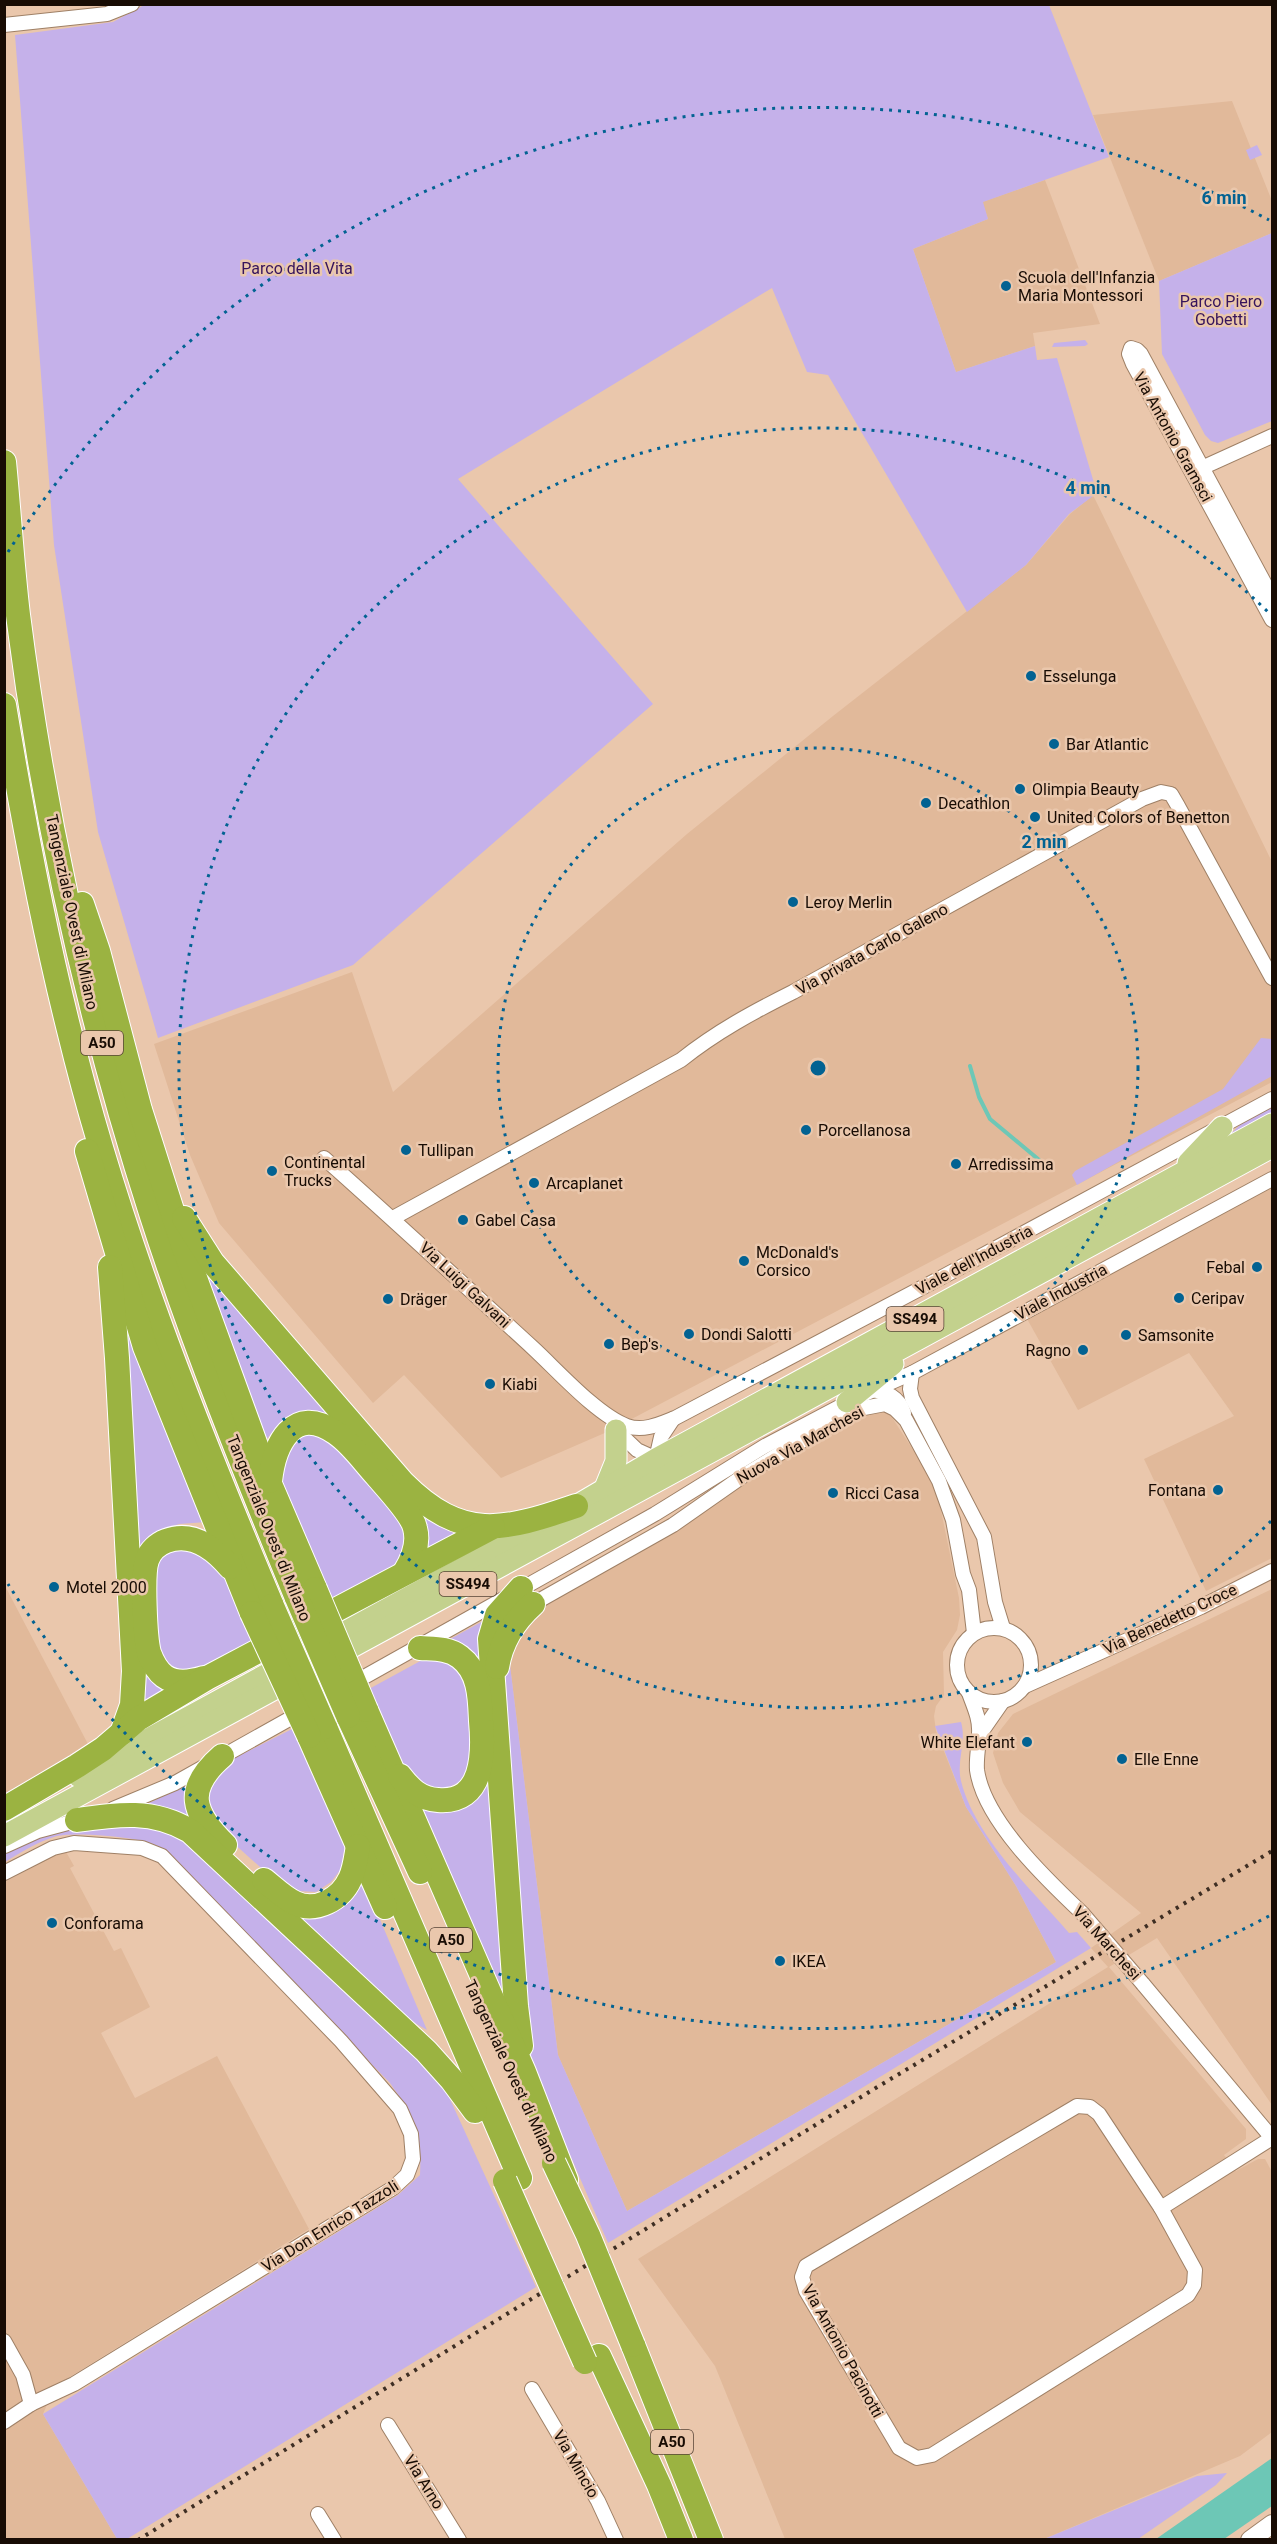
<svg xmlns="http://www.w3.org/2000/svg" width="1277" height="2544" font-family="Roboto,sans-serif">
	<rect width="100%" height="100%" fill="#eac7ac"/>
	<!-- built -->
	<g fill="#e1b99a">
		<polygon points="1232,101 1272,201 1272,233 1159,281 1093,115"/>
		<polygon points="1045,180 1100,324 1033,333 1035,346 956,372 913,249 988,219 982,202"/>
		<polygon points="1093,495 1272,862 1272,1082 607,1432 501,1478 404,1375 373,1403 219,1223 190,1155 154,1044 352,972 393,1092 687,834 833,716 1026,565 1070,514"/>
		<polygon points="1272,1187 1272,1558 1206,1591 1144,1459 1234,1416 1189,1353 1078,1410 1026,1317"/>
		<polygon points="874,1409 889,1413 931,1477 938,1496 959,1598 960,1615 957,1630 943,1652 944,1695 936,1706 934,1716 936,1731 966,1807 1016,1886 1056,1962 627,2211 558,2055 509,1657 541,1603 741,1482"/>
		<polygon points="4,1584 89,1746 4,1797"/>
		<polygon points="1272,1589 1272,2105 1157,1938 1109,1967 1246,2129 1246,2139 1224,2155 1236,2171 1258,2159 1265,2159 1272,2172 1272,2432 1240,2456 1044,2539 785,2539 715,2366 638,2259 1108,1967 1091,1948 1141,1913 1020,1812 1003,1783 993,1753 998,1733 1013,1714"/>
		<polygon points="65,1850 74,1866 70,1868 114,1951 121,1948 150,2007 101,2033 135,2098 217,2056 309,2229 55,2386 43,2414 117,2539 5,2540 5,1882"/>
	</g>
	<!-- green -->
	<g fill="#c5b1ea">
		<polygon points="146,4 1049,5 1109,157 983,202 988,219 913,249 956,372 1035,346 1037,360 1057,358 1097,493 1069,514 1026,565 967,612 828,375 807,372 772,288 458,479 653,704 353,965 158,1038 98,832 54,545 15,35 113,22"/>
		<polygon points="1257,145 1262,155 1250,160 1246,150"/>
		<polygon points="1272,233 1272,421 1218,443 1211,441 1205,435 1162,354 1159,281"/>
		<polygon points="1085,340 1088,344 1085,346 1052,347 1054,343"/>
		<polygon points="1261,1038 1272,1039 1272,1076 1077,1185 1072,1175 1075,1171 1223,1089"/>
		<polygon points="1272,1105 1272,1120 1211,1153 1245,1120"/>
		<polygon points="195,1255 427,1516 442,1528 461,1536 424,1554 351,1436 292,1415 280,1423 266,1440"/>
		<polygon points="125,1316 207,1522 179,1524 157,1532 138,1568 170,1686 138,1708"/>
		<polygon points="322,1429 405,1517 407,1561 333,1606 279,1485 284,1441"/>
		<polygon points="169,1544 218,1558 257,1643 207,1673 171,1673 155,1649 151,1575"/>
		<polygon points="485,1620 506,1989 503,1996 414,1802 464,1799 484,1692 443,1643"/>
		<path d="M509 1657 558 2055 627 2211 1056 1962 1016 1886 966 1807 935 1726 961 1722C967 1742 956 1761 961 1781 975 1837 1032 1890 1069 1933L1077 1932 1091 1948 608 2243 542 2090 533 2067 523 2019 507 1708 505 1658Z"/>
		<polygon points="424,1659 446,1659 467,1678 475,1754 462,1781 445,1789 425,1786 400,1765 369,1689"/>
		<polygon points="294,1728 345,1845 341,1869 331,1882 316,1892 298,1891 270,1876 220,1831 200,1799 225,1763"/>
		<polygon points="187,1785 206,1832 270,1889 295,1906 361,1875 427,2030 413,2022 147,1804"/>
		<path d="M96 1821 171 1828 381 2020 444 2086 536 2287 127 2539H117L43 2414 398 2195 420 2175C422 2132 414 2118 390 2083L159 1847C144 1837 72 1831 54 1837 37 1842 20 1853 5 1862V1853L33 1840Z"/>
		<polygon points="1227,2473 1216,2485 1138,2539 1044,2539 1197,2476"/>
	</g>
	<!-- water -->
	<polygon fill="#6dc7b6" points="1272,2458 1272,2506 1224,2539 1156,2539"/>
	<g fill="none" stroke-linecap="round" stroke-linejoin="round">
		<!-- stream -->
		<polyline stroke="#6dc7b6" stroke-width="4" points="970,1066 979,1097 990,1119 1044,1164"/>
		<defs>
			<g id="street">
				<polyline points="4,25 107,14 132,4"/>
				<polyline points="1195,471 1272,436"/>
				<polyline points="1272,597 1141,354 1137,350 1131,348 1129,354 1133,364 1272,620"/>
				<path d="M324 1158C394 1220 463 1284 533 1348 557 1370 597 1415 627 1426 643 1432 660 1424 675 1418L946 1275 1272 1099"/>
				<path d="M393 1218 681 1060C716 1032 753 1012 793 992L1142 799 1161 792 1171 794 1178 806 1272 978"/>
				<polyline points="912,1373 910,1389 912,1398 984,1537 995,1602 1003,1628"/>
				<path d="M872 1390C887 1392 899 1397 904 1413"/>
				<polyline points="614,1428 637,1450 659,1460"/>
				<polyline points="656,1459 661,1437 673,1419"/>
				<polyline points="533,1604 673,1525 743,1476 787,1449 864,1408 885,1404 895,1409 906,1420 939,1481 953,1520 963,1574 969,1590 974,1633"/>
				<circle cx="994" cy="1665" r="37"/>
				<polyline points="1025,1686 1201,1607 1272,1571"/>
				<path d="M969 1693C974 1707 980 1719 979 1733 979 1746 976 1758 977 1770 984 1820 1046 1879 1082 1913"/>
				<polyline points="980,1734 1003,1701"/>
				<polyline points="113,1809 175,1783 655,1514 765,1446 860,1396 912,1373 1272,1179"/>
				<polyline points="5,1846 38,1831 83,1819"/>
				<polyline points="4,1873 53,1848 74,1843 142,1848 162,1856 341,2041 400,2109 411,2134 413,2159 407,2175 393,2188 74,2384 31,2404 4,2422"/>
				<polyline points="1143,1984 1272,2138"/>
				<polygon points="1077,2106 1090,2107 1099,2114 1161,2208 1195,2270 1194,2285 1188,2295 932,2455 917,2458 899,2448 806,2291 802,2277 806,2266"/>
				<polyline points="1161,2208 1272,2138"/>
				<polyline points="4,2341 23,2375 31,2404"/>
				<polyline points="532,2389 598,2501 616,2540"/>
				<polyline points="388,2425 459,2540"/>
				<polyline points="318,2514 334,2540"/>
			</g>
			<polyline id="secondary" points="1250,2540 1272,2524"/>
			<g id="primary">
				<polyline points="1188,1163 1222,1127"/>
				<polyline points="847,1402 893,1364"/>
				<polyline points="605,1488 616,1461 616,1430"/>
				<polyline points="321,1645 576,1506 656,1459 1272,1124"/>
				<polyline points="79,1777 291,1661"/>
				<polyline points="4,1836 1272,1147"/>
			</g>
			<g id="highway">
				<path d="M4 462C9 513 12 565 18 615 44 819 89 1021 152 1216 194 1346 245 1472 297 1598"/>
				<path d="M4 705C22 814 42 923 69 1030 117 1228 193 1418 272 1606"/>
				<polyline points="82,904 98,951 140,1110 183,1245 270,1484 315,1589"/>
				<polyline points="87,1151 145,1347 252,1613"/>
				<path d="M184 1218 212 1262 403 1483C462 1542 503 1531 576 1506"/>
				<polyline points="110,1267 117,1358 134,1671 132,1705 122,1733"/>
				<path d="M270 1481C274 1445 293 1403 336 1433 352 1444 364 1462 377 1476 387 1488 412 1514 415 1528 419 1543 413 1559 405 1572"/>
				<polyline points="521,1588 497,1615 490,1639 516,2006 521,2046"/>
				<path d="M497 1667C501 1642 514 1621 533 1604"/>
				<path d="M204 1678C191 1682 176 1685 164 1676 156 1670 152 1661 149 1653 145 1638 142 1574 147 1560 150 1551 158 1544 166 1541 192 1531 214 1548 230 1567"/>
				<polyline points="366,1710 524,2072 566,2180"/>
				<polyline points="348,1716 420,1872"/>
				<polyline points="325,1727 520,2178"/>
				<polyline points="309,1736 385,1907"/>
				<path d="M222 1756C184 1789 192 1813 225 1845"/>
				<path d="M400 1776C410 1789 420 1799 438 1800 484 1804 484 1753 481 1721 480 1698 480 1672 460 1657 448 1648 434 1649 420 1648"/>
				<polyline points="4,1809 77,1766 103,1749 138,1719 207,1678 493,1527"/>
				<path d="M77 1820C118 1814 153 1809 190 1831L426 2051 452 2080 475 2111"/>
				<path d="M264 1880C274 1888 284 1898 295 1903 316 1913 341 1899 350 1879 355 1869 356 1857 358 1846"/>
				<polyline points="633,2345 711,2540"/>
				<polyline points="599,2356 659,2485 681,2540"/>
			</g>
		</defs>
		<!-- street casing -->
		<use href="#street" stroke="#9f8066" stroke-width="16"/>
		<!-- secondary casing -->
		<use href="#secondary" stroke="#9f8066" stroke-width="20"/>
		<!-- primary casing -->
		<use href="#primary" stroke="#fff" stroke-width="23"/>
		<!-- highway casing -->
		<use href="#highway" stroke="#fff" stroke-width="26"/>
		<!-- street -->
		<use href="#street" stroke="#fff" stroke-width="14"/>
		<!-- secondary -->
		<use href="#secondary" stroke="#fff" stroke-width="18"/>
		<!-- primary -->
		<use href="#primary" stroke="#c3d18d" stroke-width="21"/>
		<!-- highway -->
		<use href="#highway" stroke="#9bb341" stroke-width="24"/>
		<!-- rail -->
		<polyline stroke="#3e2e23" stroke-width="4" stroke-dasharray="3 6" stroke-linecap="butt" points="138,2540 879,2086 1272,1851"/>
		<defs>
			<polyline id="street-bridge" points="1082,1913 1143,1984"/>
			<g id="highway-bridge">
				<polyline points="315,1589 366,1710"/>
				<polyline points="297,1598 348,1716"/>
				<polyline points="272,1606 325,1727"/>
				<polyline points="252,1613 309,1736"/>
				<polyline points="554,2163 588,2235 633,2345"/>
				<polyline points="505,2181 585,2362"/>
			</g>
		</defs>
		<!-- street-bridge casing -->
		<use href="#street-bridge" stroke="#9f8066" stroke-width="16" stroke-linecap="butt"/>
		<!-- highway-bridge casing -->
		<use href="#highway-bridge" stroke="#fff" stroke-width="26" stroke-linecap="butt"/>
		<!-- street-bridge -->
		<use href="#street-bridge" stroke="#fff" stroke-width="14"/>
		<!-- highway-bridge -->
		<use href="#highway-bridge" stroke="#9bb341" stroke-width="24"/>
	</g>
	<!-- distance rings -->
	<g fill="none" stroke="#026292" stroke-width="3" stroke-dasharray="3 6">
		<circle cx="818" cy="1068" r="320"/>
		<path d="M1271 1521A640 640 0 1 1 1271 615"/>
		<path d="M1269 1916A960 960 0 0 1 8 1584M8 552A960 960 0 0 1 1269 220"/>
	</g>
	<!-- markers -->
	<g fill="#026292" stroke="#eac7ac" stroke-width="2">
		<circle cx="1006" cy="286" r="6"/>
		<circle cx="1031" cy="676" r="6"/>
		<circle cx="1054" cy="744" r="6"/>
		<circle cx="1020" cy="789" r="6"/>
		<circle cx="926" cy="803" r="6"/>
		<circle cx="1035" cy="817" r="6"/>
		<circle cx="793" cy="902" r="6"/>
		<circle cx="806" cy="1130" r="6"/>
		<circle cx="406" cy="1150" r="6"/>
		<circle cx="956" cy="1164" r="6"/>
		<circle cx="272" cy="1171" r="6"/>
		<circle cx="534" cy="1183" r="6"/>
		<circle cx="463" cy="1220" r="6"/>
		<circle cx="744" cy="1261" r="6"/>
		<circle cx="1257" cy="1267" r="6"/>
		<circle cx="1179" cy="1298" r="6"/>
		<circle cx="388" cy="1299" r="6"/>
		<circle cx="689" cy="1334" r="6"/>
		<circle cx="1126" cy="1335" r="6"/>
		<circle cx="609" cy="1344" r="6"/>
		<circle cx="1083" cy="1350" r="6"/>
		<circle cx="490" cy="1384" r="6"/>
		<circle cx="1218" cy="1490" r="6"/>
		<circle cx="833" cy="1493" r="6"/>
		<circle cx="54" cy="1587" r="6"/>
		<circle cx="1027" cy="1742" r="6"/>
		<circle cx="1122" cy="1759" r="6"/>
		<circle cx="52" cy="1923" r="6"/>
		<circle cx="780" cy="1961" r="6"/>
	</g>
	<g text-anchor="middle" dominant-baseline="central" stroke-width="5" stroke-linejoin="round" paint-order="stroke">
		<!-- shield labels -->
		<g fill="#eac7ac" stroke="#574436" stroke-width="1.5">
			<rect x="81" y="1031" width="42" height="24" rx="4.5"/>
			<rect x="886.5" y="1307" width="57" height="24" rx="4.5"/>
			<rect x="439.5" y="1572" width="57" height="24" rx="4.5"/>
			<rect x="430" y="1928" width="42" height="24" rx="4.5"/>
			<rect x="651" y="2430" width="42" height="24" rx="4.5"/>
		</g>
		<g font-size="15" font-weight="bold" fill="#180c04">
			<text x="102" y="1043">A50</text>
			<text x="915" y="1319">SS494</text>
			<text x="468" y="1584">SS494</text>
			<text x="451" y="1940">A50</text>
			<text x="672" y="2442">A50</text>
		</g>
		<!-- park labels -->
		<g font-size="16" fill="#36145c" stroke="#eac7ac">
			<text x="297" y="268">Parco della Vita</text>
			<text x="1221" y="301">Parco Piero<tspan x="1221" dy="18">Gobetti</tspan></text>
		</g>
		<!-- poi labels -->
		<g font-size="16" fill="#180c04" stroke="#eac7ac" text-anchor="start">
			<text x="1018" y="277">Scuola dell'Infanzia<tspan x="1018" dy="18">Maria Montessori</tspan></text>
			<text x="1043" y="676">Esselunga</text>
			<text x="1066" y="744">Bar Atlantic</text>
			<text x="1032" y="789">Olimpia Beauty</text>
			<text x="938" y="803">Decathlon</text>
			<text x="1047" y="817">United Colors of Benetton</text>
			<text x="805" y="902">Leroy Merlin</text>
			<text x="818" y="1130">Porcellanosa</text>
			<text x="418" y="1150">Tullipan</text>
			<text x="284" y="1162">Continental<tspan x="284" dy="18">Trucks</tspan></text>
			<text x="968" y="1164">Arredissima</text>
			<text x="546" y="1183">Arcaplanet</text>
			<text x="475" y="1220">Gabel Casa</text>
			<text x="756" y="1252">McDonald's<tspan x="756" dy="18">Corsico</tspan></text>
			<text x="1245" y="1267" text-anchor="end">Febal</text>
			<text x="1191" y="1298">Ceripav</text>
			<text x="400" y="1299">Dräger</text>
			<text x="701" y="1334">Dondi Salotti</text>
			<text x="1138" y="1335">Samsonite</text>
			<text x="621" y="1344">Bep's</text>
			<text x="1071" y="1350" text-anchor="end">Ragno</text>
			<text x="502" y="1384">Kiabi</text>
			<text x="1206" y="1490" text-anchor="end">Fontana</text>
			<text x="845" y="1493">Ricci Casa</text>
			<text x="66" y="1587">Motel 2000</text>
			<text x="1015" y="1742" text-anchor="end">White Elefant</text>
			<text x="1134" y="1759">Elle Enne</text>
			<text x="64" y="1923">Conforama</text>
			<text x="792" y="1961">IKEA</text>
		</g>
		<!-- street labels -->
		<g font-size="16" fill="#180c04" stroke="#eac7ac">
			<text transform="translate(1173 437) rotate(61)">Via Antonio Gramsci</text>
			<text transform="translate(72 912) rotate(78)">Tangenziale Ovest di Milano</text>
			<text transform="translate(872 949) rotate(-29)">Via privata Carlo Galeno</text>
			<text transform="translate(974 1260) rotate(-28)">Viale dell'Industria</text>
			<text transform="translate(465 1285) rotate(43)">Via Luigi Galvani</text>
			<text transform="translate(1061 1292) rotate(-28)">Viale Industria</text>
			<text transform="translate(800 1445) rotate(-29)">Nuova Via Marchesi</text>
			<text transform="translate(269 1528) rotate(68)">Tangenziale Ovest di Milano</text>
			<text transform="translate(1170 1619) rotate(-25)">Via Benedetto Croce</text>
			<text transform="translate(1107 1943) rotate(48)">Via Marchesi</text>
			<text transform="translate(511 2071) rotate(65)">Tangenziale Ovest di Milano</text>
			<text transform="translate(330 2226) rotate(-32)">Via Don Enrico Tazzoli</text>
			<text transform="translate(843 2351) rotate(61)">Via Antonio Pacinotti</text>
			<text transform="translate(576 2464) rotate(60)">Via Mincio</text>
			<text transform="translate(424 2482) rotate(58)">Via Arno</text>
		</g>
	</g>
	<circle cx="818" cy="1068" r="9" fill="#026292" stroke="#eac7ac" stroke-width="3"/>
	<g font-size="18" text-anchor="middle" font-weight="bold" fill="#026292" stroke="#eac7ac" stroke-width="5" stroke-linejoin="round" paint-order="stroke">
		<text x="1224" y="204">6 min</text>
		<text x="1088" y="494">4 min</text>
		<text x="1044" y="848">2 min</text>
	</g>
	<!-- border -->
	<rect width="1277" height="2544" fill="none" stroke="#180c04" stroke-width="12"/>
</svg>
